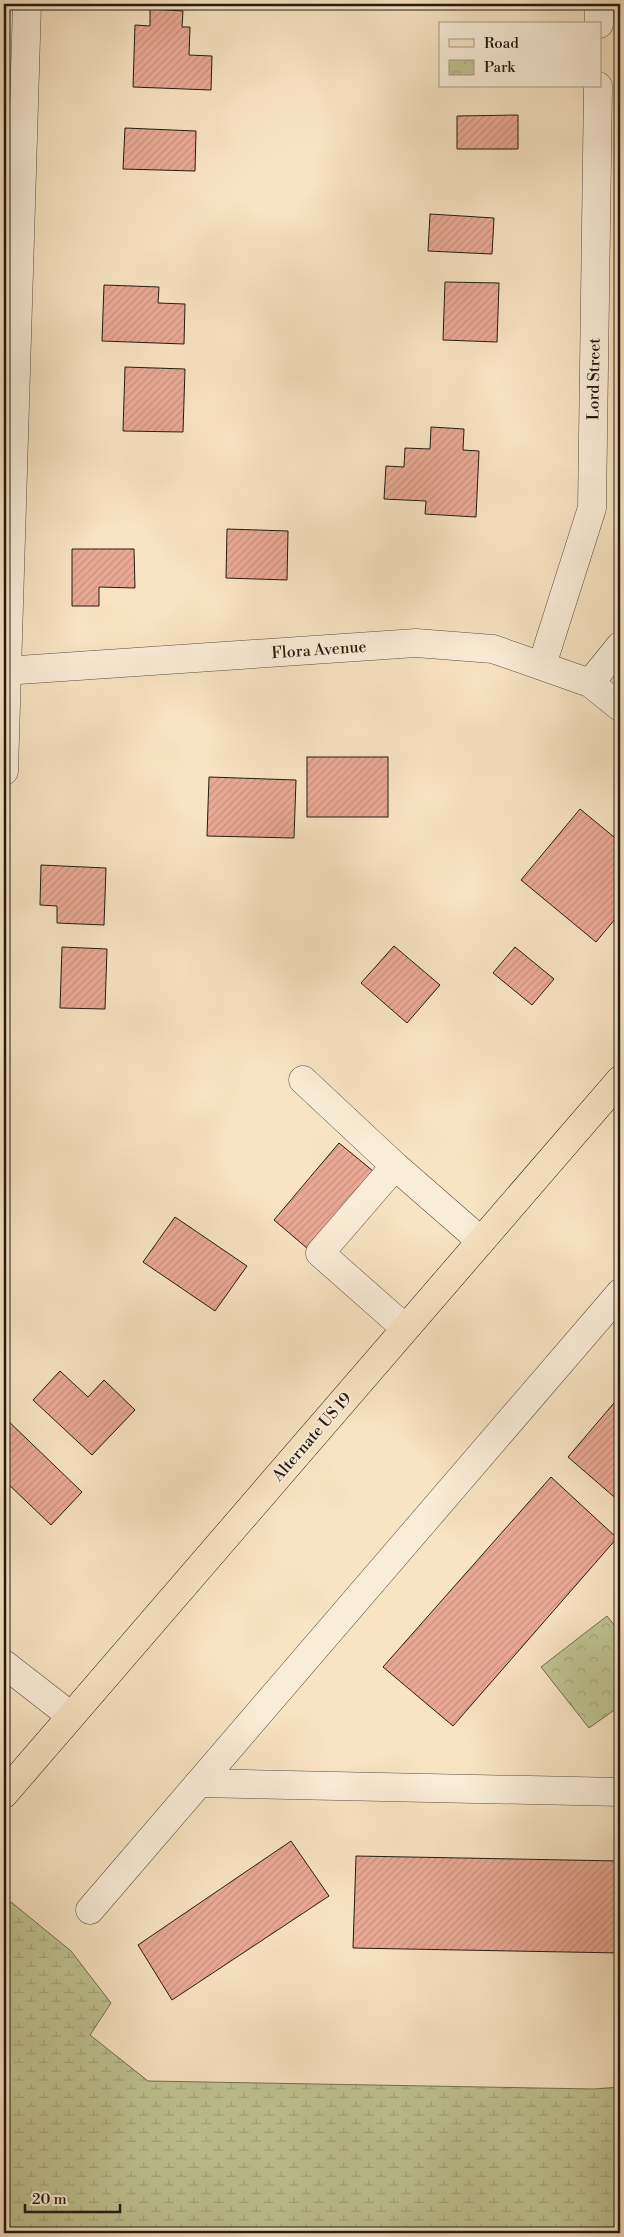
<svg xmlns="http://www.w3.org/2000/svg" width="624" height="2237" font-family="'Libre Bodoni',serif">
	<defs>
		<pattern id="wetland-marsh" width="20" height="14" patternUnits="userSpaceOnUse" patternTransform="scale(1.25)"><rect width="20" height="14" fill="#bfc392"/><path d="M1 5h8M5 5V1M11 12h8M15 12V8" fill="none" stroke="#a4a77d"/></pattern>
		<pattern id="park-crowns" width="20" height="18" patternUnits="userSpaceOnUse" patternTransform="scale(1.25)"><rect width="20" height="18" fill="#bfc392"/><path d="M2 6a3 3 0 1 1 6 0M12 15a3 3 0 1 1 6 0" fill="none" stroke="#a4a77d"/></pattern>
		<pattern id="building-hatch" width="6" height="6" patternUnits="userSpaceOnUse" patternTransform="scale(1.25)"><rect width="6" height="6" fill="#eaa995"/><path d="M-1 1l2-2M0 6l6-6M5 7l2-2" fill="none" stroke="#c8917f"/></pattern>
	</defs>
	<rect width="100%" height="100%" fill="#f8e3c2"/>
	<filter id="stains"><feTurbulence type="fractalNoise" baseFrequency=".004" numOctaves="4"/><feColorMatrix values="0 0 0 0 .2 0 0 0 0 .09 0 0 0 0 .02 0 0 0 .5 -.17"/></filter>
	<radialGradient id="worn" r=".72"><stop offset=".6" stop-color="#630" stop-opacity="0"/><stop offset="1" stop-color="#630" stop-opacity=".3"/></radialGradient>
	<!-- wetland -->
	<polygon fill="url(#wetland-marsh)" stroke="#706f52" points="11,1902 71,1951 111,2003 90,2035 148,2081 594,2089 620,2087 620,2233 4,2233 4,1911"/>
	<!-- park -->
	<polygon fill="url(#park-crowns)" stroke="#706f52" points="607,1616 620,1632 620,1706 589,1728 541,1667"/>
	<!-- building -->
	<g fill="url(#building-hatch)" stroke="#221b12">
		<polygon points="150,9 183,11 182,27 190,27 189,55 212,56 211,90 133,87 135,25 150,26"/>
		<polygon points="518,115 518,149 457,149 457,116"/>
		<polygon points="125,128 196,131 195,171 123,169"/>
		<polygon points="430,214 494,218 492,254 428,251"/>
		<polygon points="445,282 499,283 497,342 443,340"/>
		<polygon points="104,285 159,287 158,303 185,304 184,344 102,341"/>
		<polygon points="125,367 185,369 183,432 123,431"/>
		<polygon points="431,427 464,429 463,450 479,451 476,517 425,514 426,501 384,499 386,466 404,467 405,448 430,449"/>
		<polygon points="227,529 288,531 287,580 226,578"/>
		<polygon points="72,549 134,549 135,588 99,587 99,606 72,606"/>
		<rect x="307" y="757" width="81" height="60"/>
		<polygon points="209,777 296,780 294,838 207,836"/>
		<polygon points="580,809 620,842 620,913 596,942 521,880"/>
		<polygon points="41,865 106,868 104,925 57,923 57,906 40,905"/>
		<polygon points="394,946 440,985 407,1023 361,983"/>
		<polygon points="62,947 107,949 105,1009 60,1008"/>
		<polygon points="515,947 554,979 532,1005 493,973"/>
		<polygon points="339,1143 373,1171 308,1249 274,1220"/>
		<polygon points="175,1217 247,1266 215,1311 143,1262"/>
		<polygon points="60,1371 88,1397 104,1380 135,1410 92,1455 33,1400"/>
		<polygon points="620,1396 620,1502 568,1457"/>
		<polygon points="4,1417 82,1492 51,1525 4,1480"/>
		<polygon points="551,1477 617,1538 453,1726 383,1667"/>
		<polygon points="291,1841 329,1896 172,2000 138,1945"/>
		<polygon points="356,1856 620,1861 620,1953 353,1948"/>
	</g>
	<g fill="none" stroke-linecap="round" stroke-linejoin="round">
		<defs>
			<g id="minor">
				<polyline points="599,24 599,4"/>
				<polyline points="542,665 592,508 598,86"/>
				<polyline points="4,671 416,643 493,649 590,683 620,707"/>
				<polyline points="590,683 620,646"/>
				<polyline points="4,771 27,4"/>
				<polyline points="303,1080 395,1166 481,1241"/>
				<polyline points="395,1166 320,1253 405,1328"/>
				<polyline points="4,1664 71,1716"/>
				<polyline points="199,1783 620,1792"/>
				<polyline points="90,1910 620,1293"/>
			</g>
			<polyline id="major" points="4,1794 620,1080"/>
		</defs>
		<!-- minor casing -->
		<use href="#minor" stroke="#584d3e" stroke-width="29"/>
		<!-- major casing -->
		<use href="#major" stroke="#221b12" stroke-width="29"/>
		<!-- minor -->
		<use href="#minor" stroke="#faedd7" stroke-width="28"/>
		<!-- major -->
		<use href="#major" stroke="#f8e3c2" stroke-width="28"/>
	</g>
	<g text-anchor="middle" dominant-baseline="central" stroke-width="4" stroke-linejoin="round" paint-order="stroke">
		<!-- street labels -->
		<g font-size="16" fill="#221b12" stroke="#faedd7">
			<text transform="translate(594 379) rotate(-89)">Lord Street</text>
			<text transform="translate(319 650) rotate(-4)">Flora Avenue</text>
			<text transform="translate(312 1437) rotate(-49)">Alternate US 19</text>
		</g>
	</g>
	<!-- margin -->
	<rect width="624" height="2237" fill="none" stroke="#f8e3c2" stroke-width="20"/>
	<rect x="5" y="5" width="614" height="2227" fill="none" stroke="#221b12" stroke-width="2.5"/>
	<rect x="10" y="10" width="604" height="2217" fill="none" stroke="#221b12"/>
	<!-- legend -->
	<rect x="439" y="22" width="162" height="65" fill="#faedd7" stroke="#a49988"/>
	<rect x="449" y="39" width="25" height="8" fill="#f8e3c2" stroke="#a49988"/>
	<text x="484" y="48" font-size="15" fill="#221b12">Road</text>
	<rect x="449" y="60" width="25" height="15" fill="url(#park-crowns)" stroke="#a49988"/>
	<text x="484" y="72" font-size="15" fill="#221b12">Park</text>
	<!-- scale -->
	<path d="M25 2204v8h95v-8" fill="none" stroke="#221b12" stroke-width="2.5"/>
	<text x="32" y="2204" font-size="15" fill="#221b12" stroke="#faedd7" stroke-width="4" paint-order="stroke">20 m</text>
	<rect width="100%" height="100%" filter="url(#stains)"/>
	<rect width="100%" height="100%" fill="url(#worn)"/>
</svg>
